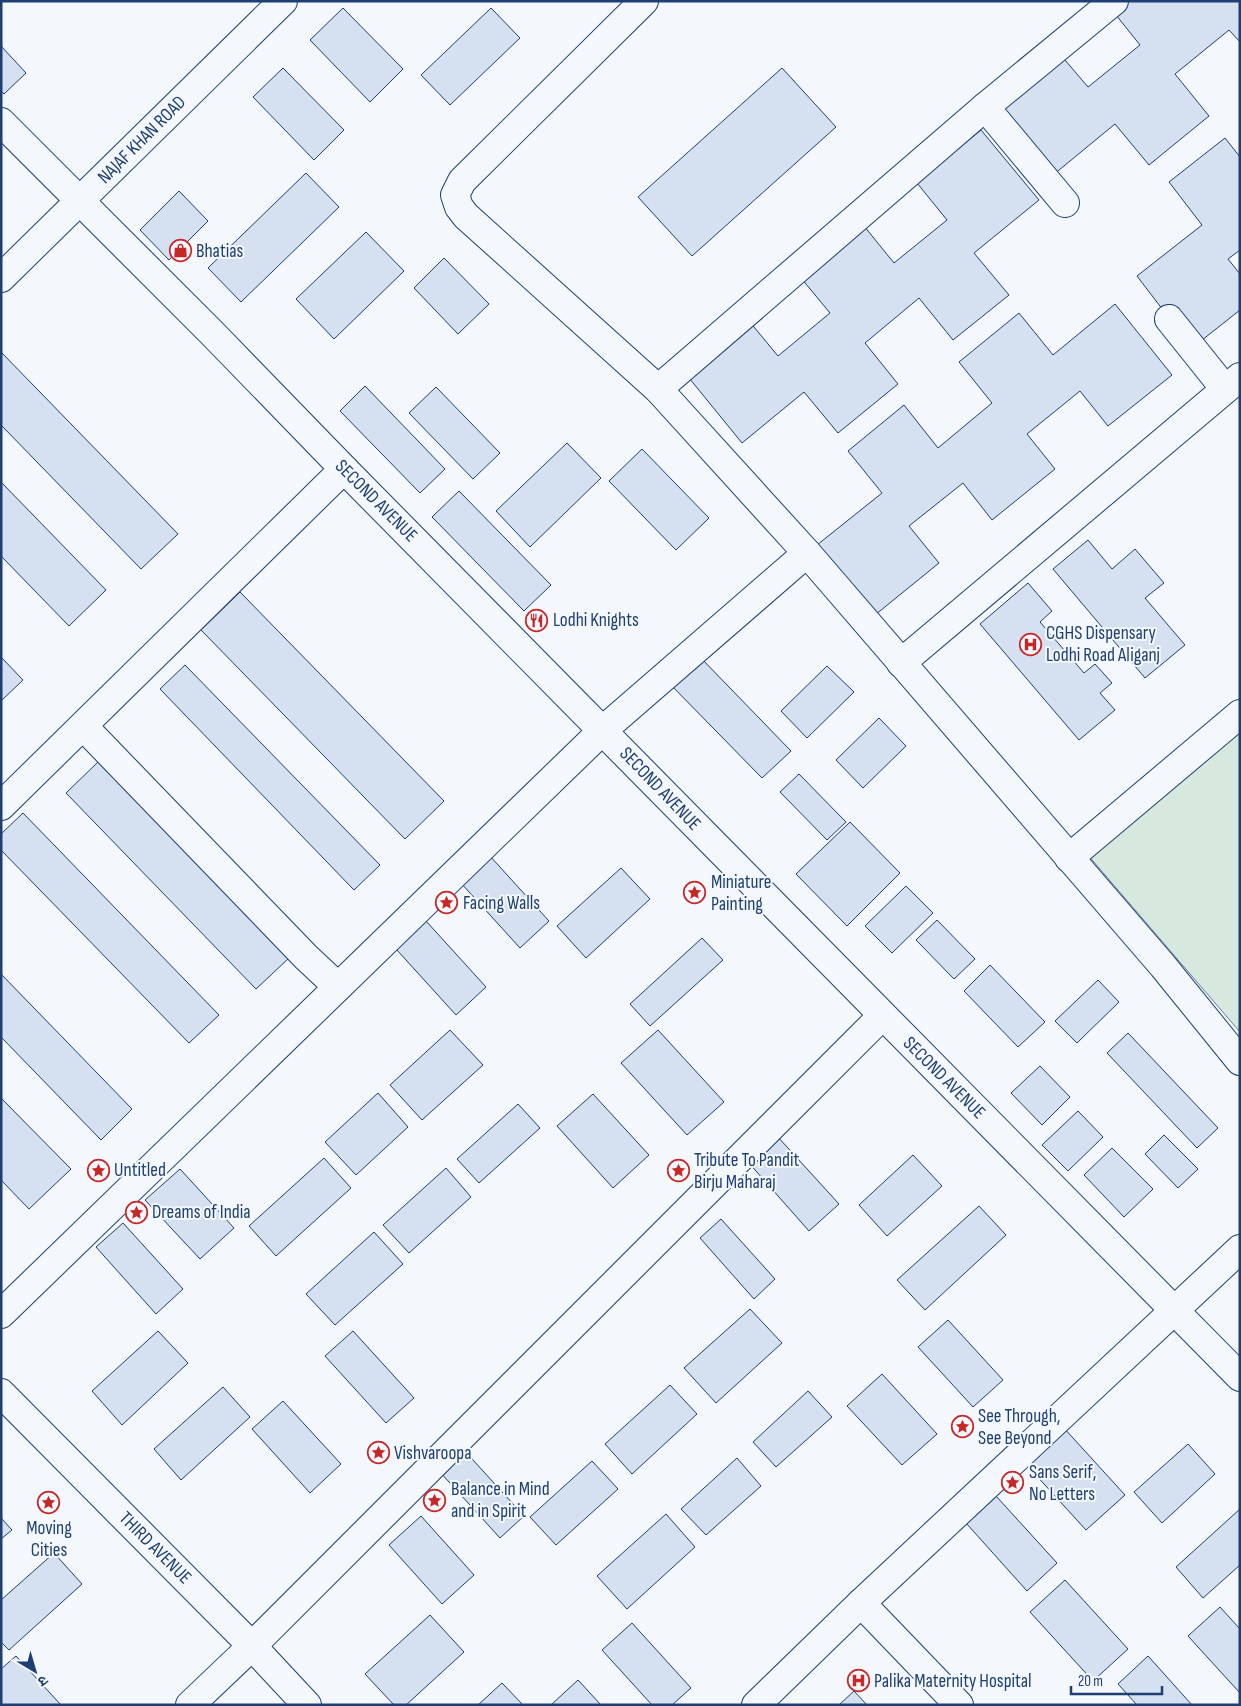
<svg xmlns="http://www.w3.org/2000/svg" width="1241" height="1706" font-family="'Sofia Sans Condensed','Noto Sans Devanagari',sans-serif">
	<rect width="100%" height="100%" fill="#f4f7fb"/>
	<!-- green -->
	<polygon fill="#d7e8df" stroke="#687fa3" points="1240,723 1240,1032 1087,854"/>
	<!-- building -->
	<g fill="#d5e0f0" stroke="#1d3f73">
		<polygon points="1122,1 1240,1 1240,42 1229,30 1175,74 1209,116 1149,165 1115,124 1053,175 996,105 1059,53 1088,87 1140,45 1112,10"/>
		<polygon points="343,8 403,69 370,102 310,40"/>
		<polygon points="491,8 520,38 450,105 421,75"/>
		<polygon points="1,46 26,73 4,94 1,91"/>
		<polygon points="283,68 344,130 314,160 253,97"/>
		<polygon points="782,68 836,127 692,256 638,197"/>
		<polygon points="981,130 1039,200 974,253 1009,295 953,340 919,298 865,343 898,384 838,433 804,392 742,443 685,373 749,321 778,356 830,313 801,278 864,226 894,263 947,220 917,183"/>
		<polygon points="1225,138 1240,157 1240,250 1228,259 1240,274 1240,310 1192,348 1137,276 1202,225 1169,182"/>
		<polygon points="306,173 339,207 241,302 208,268"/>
		<polygon points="179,191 208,221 169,260 140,230"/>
		<polygon points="366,232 404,271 334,339 296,299"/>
		<polygon points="444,258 489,304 458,334 414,288"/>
		<polygon points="1115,304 1172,375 1108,426 1080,391 1027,434 1055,469 992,520 963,483 909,526 939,563 875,615 817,545 882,493 848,451 904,405 938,448 992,403 959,362 1019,313 1053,355"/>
		<polygon points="1,352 178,534 141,569 1,425"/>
		<polygon points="365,386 445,469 420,493 340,411"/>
		<polygon points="436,387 500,453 473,479 409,413"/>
		<polygon points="567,443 601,478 530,547 496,511"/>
		<polygon points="642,449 709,518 676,550 609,481"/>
		<polygon points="1,482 106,590 69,626 1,556"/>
		<polygon points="459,491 551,585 524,611 432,517"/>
		<polygon points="1088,540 1112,569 1135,549 1164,583 1145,598 1185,645 1145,678 1053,569"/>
		<polygon points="1028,583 1052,611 1040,622 1084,673 1095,664 1112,683 1100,693 1115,710 1079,740 980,624"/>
		<polygon points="240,592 444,801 405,839 201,630"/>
		<polygon points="698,655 791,751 762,778 669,683"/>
		<polygon points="1,657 23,680 1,701"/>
		<polygon points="185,665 380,865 354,890 160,689"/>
		<polygon points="827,666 854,692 807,738 781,711"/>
		<polygon points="879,718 906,746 863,788 836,760"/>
		<polygon points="98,762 289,958 256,989 66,793"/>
		<polygon points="799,774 846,822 827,840 780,792"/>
		<polygon points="23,813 219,1015 189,1043 1,850 1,834"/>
		<polygon points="850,822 900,873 847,926 796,874"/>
		<polygon points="489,855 549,921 520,948 460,882"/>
		<polygon points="621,868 650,899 586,958 557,926"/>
		<polygon points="906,886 933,913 892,953 865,926"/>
		<polygon points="937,920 975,959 954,979 916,940"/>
		<polygon points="426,921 486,987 456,1015 396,949"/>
		<polygon points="702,938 723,960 650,1026 630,1004"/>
		<polygon points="990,965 1045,1022 1018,1047 964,991"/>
		<polygon points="1,974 132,1109 101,1140 1,1037"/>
		<polygon points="1098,980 1119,1002 1077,1043 1055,1021"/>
		<polygon points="450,1030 483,1065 422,1120 390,1085"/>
		<polygon points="658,1030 724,1102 687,1135 621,1063"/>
		<polygon points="1128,1033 1218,1128 1197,1148 1107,1053"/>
		<polygon points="1040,1066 1070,1097 1042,1125 1011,1093"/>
		<polygon points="378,1093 408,1127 356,1175 325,1142"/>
		<polygon points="593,1094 649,1155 613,1188 557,1126"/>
		<polygon points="1,1098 71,1169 29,1209 1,1180"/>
		<polygon points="518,1104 540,1128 479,1183 457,1159"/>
		<polygon points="1078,1111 1103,1137 1068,1171 1042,1145"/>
		<polygon points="1164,1135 1198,1169 1178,1188 1145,1154"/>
		<polygon points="777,1136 839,1204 809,1231 748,1162"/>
		<polygon points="1112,1148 1153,1189 1124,1217 1084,1175"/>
		<polygon points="913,1155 942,1186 887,1236 859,1205"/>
		<polygon points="324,1158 351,1188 276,1256 249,1226"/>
		<polygon points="446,1168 471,1197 409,1253 383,1225"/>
		<polygon points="180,1169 234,1228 200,1259 145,1200"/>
		<polygon points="979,1206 1006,1235 925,1310 897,1280"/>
		<polygon points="721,1219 775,1279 754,1299 700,1238"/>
		<polygon points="123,1223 183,1289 156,1314 96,1247"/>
		<polygon points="374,1232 403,1264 335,1325 306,1294"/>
		<polygon points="750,1309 782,1343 716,1403 684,1368"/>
		<polygon points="948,1320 1003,1380 973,1407 918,1347"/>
		<polygon points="158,1331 188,1363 122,1425 92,1391"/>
		<polygon points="353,1331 414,1398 386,1423 325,1356"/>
		<polygon points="882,1374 937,1434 902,1465 847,1406"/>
		<polygon points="670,1385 697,1414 632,1474 605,1444"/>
		<polygon points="223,1387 250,1417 181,1480 154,1449"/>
		<polygon points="808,1391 832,1417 776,1467 753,1442"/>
		<polygon points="283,1401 341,1464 310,1493 252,1429"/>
		<polygon points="1063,1427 1125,1495 1086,1530 1024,1462"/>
		<polygon points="1188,1444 1215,1474 1162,1523 1134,1492"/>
		<polygon points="463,1449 524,1516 500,1538 439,1471"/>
		<polygon points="737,1458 761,1486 706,1535 681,1509"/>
		<polygon points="592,1461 618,1489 556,1545 530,1517"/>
		<polygon points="996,1496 1057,1563 1027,1591 966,1523"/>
		<polygon points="1240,1509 1240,1565 1203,1598 1176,1567"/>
		<polygon points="666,1514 695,1547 627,1609 597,1576"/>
		<polygon points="421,1516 474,1575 442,1604 389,1545"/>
		<polygon points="1,1518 12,1530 1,1539"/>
		<polygon points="54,1553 82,1584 9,1650 1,1642 1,1600"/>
		<polygon points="1065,1580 1128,1649 1093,1681 1030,1612"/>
		<polygon points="1220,1607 1240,1629 1240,1693 1188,1636"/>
		<polygon points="430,1615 464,1652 406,1705 394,1705 365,1674"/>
		<polygon points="632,1623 691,1688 672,1705 652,1705 602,1650"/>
		<polygon points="16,1656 61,1705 1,1705 1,1669"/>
		<polygon points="1148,1656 1192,1705 1137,1705 1118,1684"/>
		<polygon points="578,1680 601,1705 551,1705"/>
		<polygon points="502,1683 523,1705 478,1705"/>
		<polygon points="854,1691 867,1705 839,1705"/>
	</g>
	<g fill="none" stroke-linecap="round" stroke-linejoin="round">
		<defs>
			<g id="minor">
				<polyline points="644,1 462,181 455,195 459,207 466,216 658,389 807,553 1163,966 1240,1061"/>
				<polyline points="985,107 1065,203"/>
				<polyline points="1,122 212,333 344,469 1240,1377"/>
				<polyline points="1,278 283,1"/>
				<polyline points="1169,319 1225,389"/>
				<polyline points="658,389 985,107 1114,1"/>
				<polyline points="901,663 1240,377"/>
				<polyline points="83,726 306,957 338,987"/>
				<polyline points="1,806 344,469"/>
				<polyline points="1069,858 1240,714"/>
				<polyline points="1,1314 603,730 807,553"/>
				<polyline points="1,1393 252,1646 307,1705"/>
				<polyline points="861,1603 959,1705"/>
				<polyline points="190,1705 252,1646 882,1016"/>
				<polyline points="756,1705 861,1603 1240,1249"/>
			</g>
		</defs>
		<!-- minor casing -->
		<use href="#minor" stroke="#1d3f73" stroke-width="30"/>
		<!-- minor -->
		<use href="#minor" stroke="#f4f7fb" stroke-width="28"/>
	</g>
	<!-- icons -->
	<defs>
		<symbol id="shop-ring" viewBox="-11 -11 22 22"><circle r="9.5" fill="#f4f7fb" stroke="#c62828" stroke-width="1.5"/><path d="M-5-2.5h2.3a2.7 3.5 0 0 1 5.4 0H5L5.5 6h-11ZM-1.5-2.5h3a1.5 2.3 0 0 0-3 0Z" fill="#c62828"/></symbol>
		<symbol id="restaurant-ring" viewBox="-11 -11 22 22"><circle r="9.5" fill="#f4f7fb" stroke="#c62828" stroke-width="1.5"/><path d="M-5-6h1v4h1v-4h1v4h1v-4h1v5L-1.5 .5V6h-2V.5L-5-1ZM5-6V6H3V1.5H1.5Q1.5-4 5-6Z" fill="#c62828"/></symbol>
		<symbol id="hospital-ring" viewBox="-11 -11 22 22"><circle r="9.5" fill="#f4f7fb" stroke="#c62828" stroke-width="1.5"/><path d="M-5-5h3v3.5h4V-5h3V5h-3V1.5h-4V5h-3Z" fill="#c62828"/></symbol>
		<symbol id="sight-ring" viewBox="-11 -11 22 22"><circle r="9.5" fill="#f4f7fb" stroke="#c62828" stroke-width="1.5"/><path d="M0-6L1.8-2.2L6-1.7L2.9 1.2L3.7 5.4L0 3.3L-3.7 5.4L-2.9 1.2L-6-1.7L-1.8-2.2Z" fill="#c62828"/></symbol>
	</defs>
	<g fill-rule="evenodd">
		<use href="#shop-ring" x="168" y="238" width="25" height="25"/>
		<use href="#restaurant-ring" x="524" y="608" width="25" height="25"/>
		<use href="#hospital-ring" x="1018" y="632" width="25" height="25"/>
		<use href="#sight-ring" x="682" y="880" width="25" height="25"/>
		<use href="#sight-ring" x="434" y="890" width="25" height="25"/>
		<use href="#sight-ring" x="86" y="1158" width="25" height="25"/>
		<use href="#sight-ring" x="666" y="1158" width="25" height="25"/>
		<use href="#sight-ring" x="124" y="1200" width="25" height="25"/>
		<use href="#sight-ring" x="950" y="1414" width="25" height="25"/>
		<use href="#sight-ring" x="366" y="1440" width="25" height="25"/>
		<use href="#sight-ring" x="1000" y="1470" width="25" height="25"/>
		<use href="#sight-ring" x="422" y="1488" width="25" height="25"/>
		<use href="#sight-ring" x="36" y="1490" width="25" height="25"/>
		<use href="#hospital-ring" x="846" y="1668" width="25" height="25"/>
	</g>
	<g text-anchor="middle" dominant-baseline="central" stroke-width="4" stroke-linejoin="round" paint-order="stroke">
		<!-- street labels -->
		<g font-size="19" fill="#1d3f73" stroke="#f4f7fb">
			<text transform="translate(142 140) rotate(-45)">NAJAF KHAN ROAD</text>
			<text transform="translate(376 501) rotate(45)">SECOND AVENUE</text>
			<text transform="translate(660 789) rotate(46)">SECOND AVENUE</text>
			<text transform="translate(944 1078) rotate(45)">SECOND AVENUE</text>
			<text transform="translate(155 1548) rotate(45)">THIRD AVENUE</text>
		</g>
		<!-- poi labels -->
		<g font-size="19" fill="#1d3f73" stroke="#f4f7fb" text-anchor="start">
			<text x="196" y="251">Bhatias</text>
			<text x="553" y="620">Lodhi Knights</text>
			<text x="1046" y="633">CGHS Dispensary<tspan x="1046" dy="22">Lodhi Road Aliganj</tspan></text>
			<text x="711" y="882">Miniature<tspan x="711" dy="22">Painting</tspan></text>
			<text x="463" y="903">Facing Walls</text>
			<text x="694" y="1160">Tribute To Pandit<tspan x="694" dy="22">Birju Maharaj</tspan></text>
			<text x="114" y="1170">Untitled</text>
			<text x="152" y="1212">Dreams of India</text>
			<text x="978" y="1416">See Through,<tspan x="978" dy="22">See Beyond</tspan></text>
			<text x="394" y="1453">Vishvaroopa</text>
			<text x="1029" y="1472">Sans Serif,<tspan x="1029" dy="22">No Letters</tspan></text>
			<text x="451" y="1489">Balance in Mind<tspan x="451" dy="22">and in Spirit</tspan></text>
			<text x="49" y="1528" text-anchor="middle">Moving<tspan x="49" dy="22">Cities</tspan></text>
			<text x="874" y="1681">Palika Maternity Hospital</text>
		</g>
	</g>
	<!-- border -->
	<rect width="1241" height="1706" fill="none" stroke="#1d3f73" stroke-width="5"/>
	<!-- north arrow -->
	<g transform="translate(35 1671) rotate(142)" stroke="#f4f7fb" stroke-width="4" paint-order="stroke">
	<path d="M0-4L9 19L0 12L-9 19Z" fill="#1d3f73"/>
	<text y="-8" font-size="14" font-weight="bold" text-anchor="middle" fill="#1d3f73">उ</text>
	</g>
	<!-- scale -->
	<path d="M1071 1686v8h91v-8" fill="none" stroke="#1d3f73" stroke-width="2.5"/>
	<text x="1078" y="1686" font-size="15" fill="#1d3f73" stroke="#f4f7fb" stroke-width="4" paint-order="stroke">20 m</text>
</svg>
